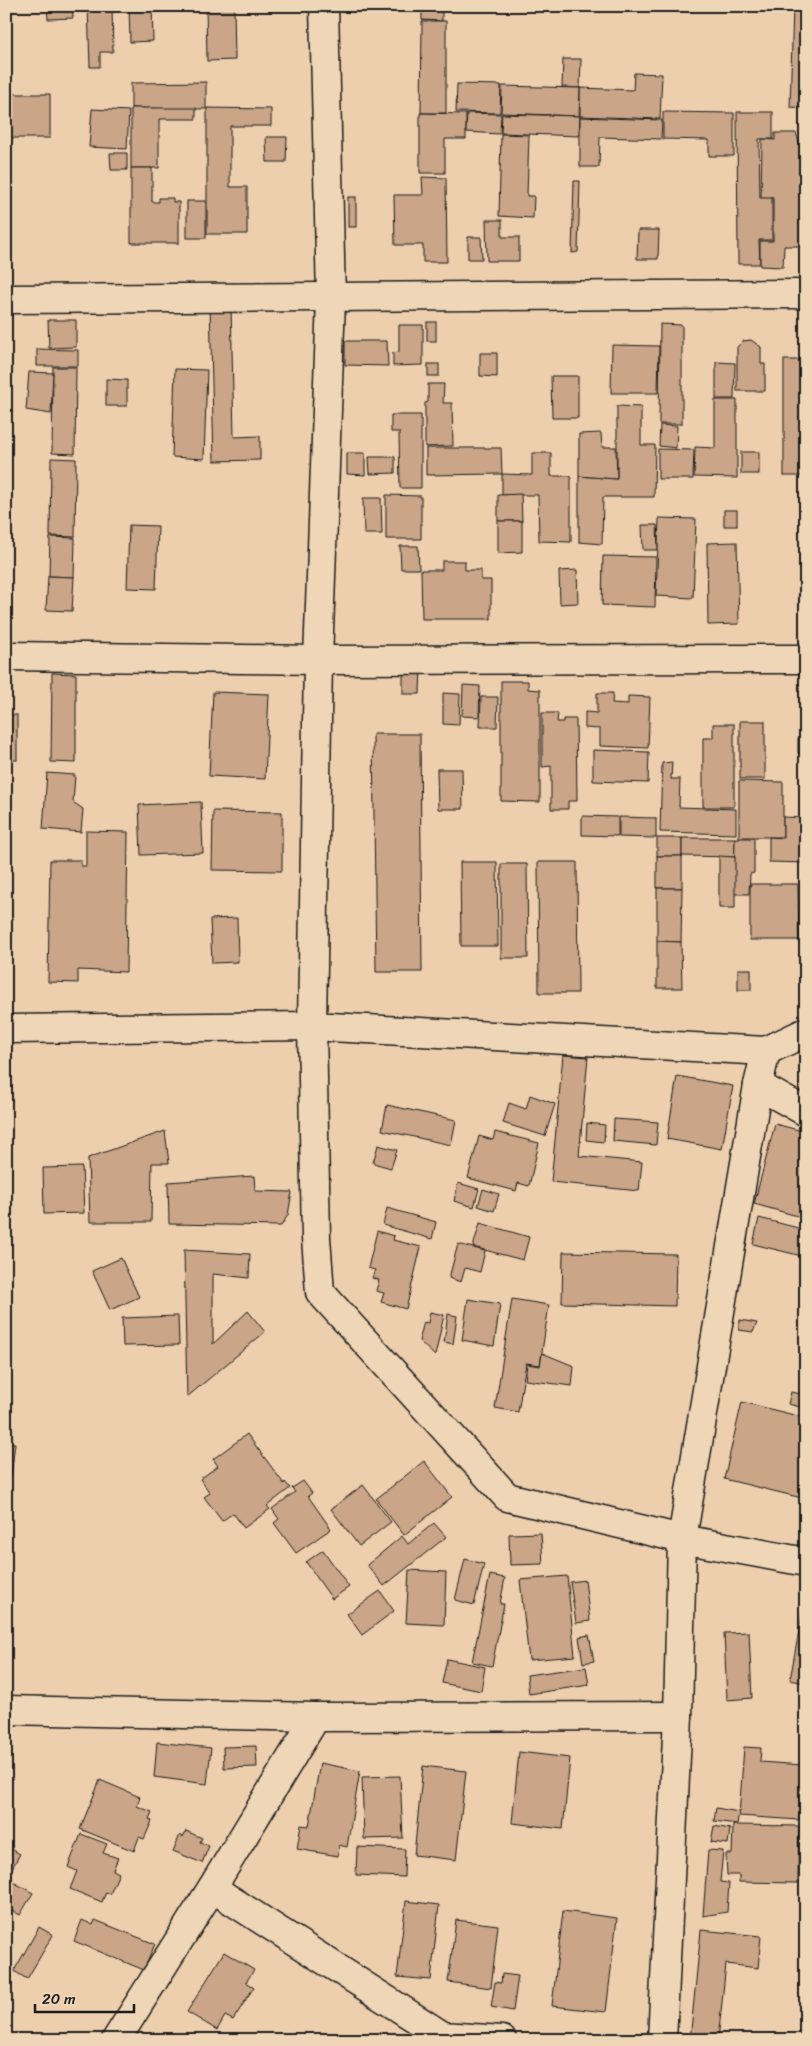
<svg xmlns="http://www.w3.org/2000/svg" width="812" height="2046" font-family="Sriracha,sans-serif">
	<rect width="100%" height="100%" fill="#edcfae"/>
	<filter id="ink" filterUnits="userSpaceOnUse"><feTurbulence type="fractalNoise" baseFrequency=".02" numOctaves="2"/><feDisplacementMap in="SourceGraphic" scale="10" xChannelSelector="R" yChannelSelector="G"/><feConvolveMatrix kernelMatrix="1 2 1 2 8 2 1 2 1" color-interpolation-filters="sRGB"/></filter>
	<g filter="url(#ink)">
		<!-- building -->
		<g fill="#caa587" stroke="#1c1c1c">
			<polygon points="47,6 72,6 73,18 48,19"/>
			<polygon points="88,6 112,6 113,52 100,52 100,67 90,67"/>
			<polygon points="129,6 152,6 153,41 130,42"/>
			<polygon points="206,6 234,6 235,60 207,61"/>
			<polygon points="422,6 442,6 442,21 422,20"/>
			<polygon points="793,6 806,6 806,108 790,107"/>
			<polygon points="422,21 446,21 446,113 421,113"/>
			<polygon points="563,59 581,59 580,88 562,87"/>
			<polygon points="634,73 662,74 660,119 580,116 580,88 633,90"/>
			<polygon points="206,82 206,109 131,108 131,83"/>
			<polygon points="457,84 501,85 500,113 456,112"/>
			<polygon points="502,86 580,88 579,116 501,113"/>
			<polygon points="10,94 50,94 50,138 11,138"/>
			<polygon points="131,108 196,108 196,119 159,119 159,168 131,168"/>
			<polygon points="207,108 271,109 271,126 230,126 230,187 247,187 247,234 207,234"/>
			<polygon points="92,109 129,111 127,149 89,147"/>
			<polygon points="663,112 734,113 734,156 709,156 709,140 663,139"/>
			<polygon points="737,112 773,112 773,139 759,139 760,198 772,198 772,240 759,240 760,264 738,264"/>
			<polygon points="420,113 466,114 466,139 445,139 445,173 420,173"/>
			<polygon points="467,113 501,114 500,134 466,132"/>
			<polygon points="502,114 580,116 579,136 501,133"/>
			<polygon points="580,117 662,120 661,139 600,137 599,167 580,167"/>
			<polygon points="775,133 796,133 806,161 806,246 784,246 783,267 760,266 760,241 773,241 773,197 761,197 762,139 775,140"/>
			<polygon points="501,134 529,135 527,196 534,196 533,218 499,216"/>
			<polygon points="266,137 287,137 286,162 267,162"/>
			<polygon points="110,153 127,153 127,170 111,170"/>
			<polygon points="131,168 152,168 152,202 159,202 159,198 173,198 173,202 179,202 179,243 131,243"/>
			<polygon points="422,177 446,178 447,262 423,262 423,245 395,245 394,195 423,195"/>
			<polygon points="574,181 580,181 578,252 572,253"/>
			<rect x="348" y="197" width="8" height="30"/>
			<rect x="187" y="201" width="19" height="37"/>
			<polygon points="486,220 502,220 502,237 519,237 519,261 487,261"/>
			<polygon points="638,230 659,230 658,259 637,259"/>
			<polygon points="468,237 481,237 482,259 468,259"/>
			<polygon points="231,304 234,437 260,436 260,460 214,461 210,305"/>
			<polygon points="48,320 76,320 76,347 49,348"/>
			<rect x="427" y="322" width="9" height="19"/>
			<polygon points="660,324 682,325 682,424 659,424"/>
			<polygon points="399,325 423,325 423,365 393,366 393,353 399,352"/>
			<polygon points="751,340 761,347 761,364 765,364 765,391 737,391 737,347 743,341"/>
			<polygon points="345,341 387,341 388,366 345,365"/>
			<polygon points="612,345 659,346 658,393 611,393"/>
			<polygon points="37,349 78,350 78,366 37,366"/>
			<polygon points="480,353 497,353 497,377 480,376"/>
			<rect x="784" y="360" width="22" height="116"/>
			<polygon points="716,362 735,363 734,399 716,399"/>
			<rect x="428" y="364" width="11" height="12"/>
			<polygon points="53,367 76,367 75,454 52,453"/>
			<polygon points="175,369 207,370 204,459 172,457"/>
			<polygon points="29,372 53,373 51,414 26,410"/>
			<polygon points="551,376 578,376 578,418 552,418"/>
			<polygon points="106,379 127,380 127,406 106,406"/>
			<polygon points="428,384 444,384 443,403 452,403 453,446 425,447 425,403 428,402"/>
			<polygon points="715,400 737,400 737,478 694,477 695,447 715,448"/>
			<polygon points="617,406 641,407 641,445 655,445 654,497 603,497 602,544 579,542 579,476 617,479"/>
			<polygon points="391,415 421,415 421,488 400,488 399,432 391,432"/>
			<polygon points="660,425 677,426 676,448 659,446"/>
			<polygon points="601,433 602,447 616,447 617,479 579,476 579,434"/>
			<polygon points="426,448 501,448 502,474 426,475"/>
			<polygon points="658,449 694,450 693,479 658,479"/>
			<rect x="741" y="452" width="18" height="22"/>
			<polygon points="347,453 365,453 365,475 347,474"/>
			<polygon points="532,453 551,453 551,476 571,476 571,542 539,541 538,495 502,495 502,474 532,475"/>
			<polygon points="369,457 395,457 395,473 370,474"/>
			<polygon points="51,458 76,459 75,537 50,536"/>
			<polygon points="521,494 522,521 498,521 498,495"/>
			<polygon points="386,495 421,496 421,539 386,539"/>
			<polygon points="363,498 381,498 382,534 364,534"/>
			<rect x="724" y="510" width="13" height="16"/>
			<polygon points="659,518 696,519 693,598 656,596"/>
			<polygon points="498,521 522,521 522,552 498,553"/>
			<polygon points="129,525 158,526 156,589 127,588"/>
			<polygon points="642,525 657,525 658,550 643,550"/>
			<polygon points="50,537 75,538 74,577 49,576"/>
			<polygon points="737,542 739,624 708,625 707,543"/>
			<polygon points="400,546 418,546 419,569 401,569"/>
			<polygon points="603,556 656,557 655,607 602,605"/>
			<polygon points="442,561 465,561 465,570 481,570 481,580 491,580 491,619 422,619 421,570 442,570"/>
			<polygon points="577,570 578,603 560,604 559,571"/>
			<polygon points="48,576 74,577 72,611 46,610"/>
			<polygon points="403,664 421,664 420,694 403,694"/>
			<polygon points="52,673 76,674 76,763 51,762"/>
			<polygon points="501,681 528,681 528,689 540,690 540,802 501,801"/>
			<polygon points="463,685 480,686 479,717 462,716"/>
			<polygon points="213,692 269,694 265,779 209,776"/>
			<polygon points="443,693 460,694 459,725 443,724"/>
			<polygon points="597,693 613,693 612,703 628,704 628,696 650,697 648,748 600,746 600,729 585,728 585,712 597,713"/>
			<polygon points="481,697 498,697 497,727 480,727"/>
			<polygon points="542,713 558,713 557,722 563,722 563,719 576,719 577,801 568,801 568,809 551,809 551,766 542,767"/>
			<rect x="6" y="715" width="11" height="45"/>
			<rect x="740" y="721" width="25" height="58"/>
			<polygon points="713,724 734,724 734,807 703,807 703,738 713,738"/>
			<polygon points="373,734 420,734 422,972 376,972"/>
			<rect x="798" y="739" width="8" height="14"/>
			<polygon points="593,750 649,752 648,783 593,781"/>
			<polygon points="672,762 671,779 680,779 679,807 736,809 736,834 660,832 662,763"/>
			<polygon points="437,769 462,769 463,809 438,809"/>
			<polygon points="47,773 75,775 73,802 83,809 81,832 43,829"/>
			<polygon points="739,781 783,782 783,837 739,837"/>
			<polygon points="201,802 203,853 141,855 139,805"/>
			<polygon points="213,811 282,812 282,871 212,870"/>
			<polygon points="582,816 618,817 618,836 582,835"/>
			<polygon points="619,817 656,818 656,838 619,837"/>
			<polygon points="783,817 806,818 806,863 769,862 769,837 783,838"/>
			<polygon points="86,831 128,832 126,972 78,970 78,983 48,982 50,860 81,860 81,866 86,866"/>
			<rect x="657" y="838" width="25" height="18"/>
			<polygon points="682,838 735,838 735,857 682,856"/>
			<polygon points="735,838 754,838 754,873 750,874 749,894 734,894"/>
			<rect x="657" y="856" width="25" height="32"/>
			<polygon points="719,856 735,857 735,908 719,908"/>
			<polygon points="460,862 497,862 498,946 461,946"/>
			<polygon points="538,862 577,862 578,993 539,993"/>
			<polygon points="501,864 527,864 528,958 501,958"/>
			<polygon points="750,884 798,884 799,940 750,940"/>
			<polygon points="657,888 682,888 681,942 657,941"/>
			<polygon points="237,918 238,962 212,963 210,919"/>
			<polygon points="657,941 681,942 682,988 657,988"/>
			<rect x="738" y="969" width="13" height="21"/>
			<polygon points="563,1055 588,1057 579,1156 642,1162 639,1191 551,1182"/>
			<polygon points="677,1076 733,1086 722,1149 667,1139"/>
			<polygon points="530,1095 555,1104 545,1136 503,1123 509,1103 526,1109"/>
			<polygon points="387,1105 456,1120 451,1145 382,1130"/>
			<polygon points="614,1119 658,1122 656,1145 613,1141"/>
			<polygon points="587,1123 605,1125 604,1142 586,1140"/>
			<polygon points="775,1124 806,1132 806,1200 801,1217 754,1204"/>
			<polygon points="165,1131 169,1163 152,1163 151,1222 90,1222 88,1158"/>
			<polygon points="495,1132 539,1143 529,1186 518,1183 516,1191 468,1178 479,1136 493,1140"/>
			<polygon points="378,1145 397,1150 391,1168 373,1163"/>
			<polygon points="82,1167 84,1213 44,1214 43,1168"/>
			<polygon points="254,1176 255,1191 292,1192 288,1215 281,1226 169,1224 168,1182"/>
			<polygon points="458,1183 479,1189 474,1207 454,1201"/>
			<polygon points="483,1189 499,1194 494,1211 478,1206"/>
			<polygon points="387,1208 436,1222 432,1239 383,1225"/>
			<polygon points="759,1218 806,1230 806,1257 753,1244"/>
			<polygon points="480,1223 529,1237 523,1260 473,1247"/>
			<polygon points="377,1231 394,1236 393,1240 421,1247 406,1309 381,1302 384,1293 376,1291 379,1280 372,1278 375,1270 368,1268"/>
			<polygon points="458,1244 485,1251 480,1272 465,1268 461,1282 449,1278"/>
			<polygon points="184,1250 250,1254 249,1278 213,1274 213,1344 248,1311 265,1332 187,1397"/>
			<polygon points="563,1252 676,1254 675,1306 562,1303"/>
			<polygon points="121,1258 139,1297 110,1310 92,1271"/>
			<polygon points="468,1299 500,1304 494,1346 462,1340"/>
			<polygon points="512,1299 549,1305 540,1365 526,1363 518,1412 495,1408"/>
			<polygon points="430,1312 444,1315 435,1356 419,1341 424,1322 428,1323"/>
			<polygon points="448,1314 457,1316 453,1344 444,1342"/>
			<polygon points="178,1316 179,1345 123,1346 122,1318"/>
			<polygon points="740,1320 757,1323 753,1332 739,1330"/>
			<polygon points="542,1353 574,1366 572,1386 525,1380 527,1364 540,1366"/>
			<polygon points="791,1392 806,1395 805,1408 788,1404"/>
			<polygon points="742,1402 806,1418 806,1499 724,1479"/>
			<polygon points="247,1434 284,1484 285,1482 290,1488 267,1506 270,1509 244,1528 233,1513 222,1521 204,1497 210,1493 200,1479 218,1466 213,1459"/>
			<polygon points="6,1442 15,1443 9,1494 6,1493"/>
			<polygon points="424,1461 452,1497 404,1535 376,1499"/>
			<polygon points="303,1481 312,1493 308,1496 331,1529 296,1553 274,1523 279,1519 272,1509 295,1492 292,1488"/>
			<polygon points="363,1485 391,1522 359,1546 331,1509"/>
			<polygon points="434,1523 446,1537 384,1586 367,1565 402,1536 408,1544"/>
			<polygon points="541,1533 543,1564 510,1565 509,1534"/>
			<polygon points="323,1550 349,1587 332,1599 306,1562"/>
			<polygon points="465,1559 484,1564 474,1605 455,1600"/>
			<polygon points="409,1570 446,1572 444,1625 406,1623"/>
			<polygon points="490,1575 505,1578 500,1604 504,1604 492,1666 472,1662"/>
			<polygon points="567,1576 575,1656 529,1660 520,1580"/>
			<polygon points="585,1580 590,1621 576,1623 570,1582"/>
			<polygon points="380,1591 394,1611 362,1635 347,1614"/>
			<polygon points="806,1592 806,1683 790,1680"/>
			<polygon points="749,1632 752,1698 727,1700 724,1633"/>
			<polygon points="589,1635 594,1661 583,1663 579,1637"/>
			<polygon points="447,1659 485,1667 481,1691 442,1683"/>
			<polygon points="586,1667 589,1685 529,1694 527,1675"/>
			<polygon points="157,1742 211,1748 207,1784 154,1777"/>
			<polygon points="256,1746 257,1767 224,1768 223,1747"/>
			<polygon points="744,1747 761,1748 760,1762 803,1765 799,1820 739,1816"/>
			<polygon points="519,1752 570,1758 563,1829 512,1823"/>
			<polygon points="320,1763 360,1771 347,1847 339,1845 338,1856 297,1849 301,1825 309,1826"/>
			<polygon points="423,1766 466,1771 456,1860 414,1855"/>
			<polygon points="400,1776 403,1838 364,1839 362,1777"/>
			<polygon points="100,1780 140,1797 137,1806 152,1812 149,1819 152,1821 144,1839 139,1837 134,1851 80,1829"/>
			<polygon points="716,1808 739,1812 737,1824 714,1821"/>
			<polygon points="733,1825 799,1826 798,1883 739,1882 739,1875 727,1875 726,1854 732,1854"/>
			<polygon points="714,1826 730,1829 728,1844 711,1842"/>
			<polygon points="186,1831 202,1838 200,1842 209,1846 202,1863 173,1851 180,1835 183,1837"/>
			<polygon points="81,1834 107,1844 103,1853 118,1858 113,1870 119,1873 110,1894 106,1892 102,1902 70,1889 77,1871 68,1867"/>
			<polygon points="6,1846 20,1854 7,1877 6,1876"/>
			<polygon points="357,1847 405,1849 404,1877 356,1875"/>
			<polygon points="708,1850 723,1851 720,1882 729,1883 727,1912 703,1916"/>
			<polygon points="6,1878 33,1893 20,1915 6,1907"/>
			<polygon points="406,1901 439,1905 431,1980 397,1977"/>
			<polygon points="563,1911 617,1918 606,2012 552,2006"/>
			<polygon points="82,1920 93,1925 95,1920 155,1944 144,1970 74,1941"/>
			<polygon points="456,1920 498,1925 491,1988 448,1982"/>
			<polygon points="39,1927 53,1935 27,1979 14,1971"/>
			<polygon points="701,1930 761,1936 758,1968 726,1964 718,2040 690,2040"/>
			<polygon points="224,1952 254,1970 246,1982 254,1987 233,2020 225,2016 217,2030 187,2012"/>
			<polygon points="502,1974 518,1976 513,2011 491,2007 495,1982 501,1983"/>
		</g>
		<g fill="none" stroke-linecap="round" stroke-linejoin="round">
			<defs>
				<g id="minor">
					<polyline points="324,6 331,299 318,660 312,1026 316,1238 320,1292 507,1497 682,1539 806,1562"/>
					<polyline points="6,299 806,294"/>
					<polyline points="6,1029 312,1026 766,1051 806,1032"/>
					<polyline points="758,1085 806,1112"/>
					<polyline points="6,1710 316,1717 678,1716"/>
					<polyline points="212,1888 443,2036 502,2040"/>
					<polyline points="116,2040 212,1888 316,1717"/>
					<polyline points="662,2040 678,1716 682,1539 758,1085 766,1051"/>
				</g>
				<polyline id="tertiary" points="6,656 318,660 806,659"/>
			</defs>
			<!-- minor casing -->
			<use href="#minor" stroke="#1c1c1c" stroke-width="31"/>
			<!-- tertiary casing -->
			<use href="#tertiary" stroke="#1c1c1c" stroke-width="31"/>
			<!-- minor -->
			<use href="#minor" stroke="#eed6b6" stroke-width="28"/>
			<!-- tertiary -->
			<use href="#tertiary" stroke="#eed6b6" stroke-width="28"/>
		</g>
	</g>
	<!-- margin -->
	<rect width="812" height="2046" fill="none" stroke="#eed6b6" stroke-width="25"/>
	<rect x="12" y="12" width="787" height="2021" fill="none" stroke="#1c1c1c" stroke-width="2" filter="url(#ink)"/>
	<!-- scale -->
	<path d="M35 2004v8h99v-8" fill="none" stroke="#1c1c1c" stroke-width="2.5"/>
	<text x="42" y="2004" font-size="15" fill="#1c1c1c" stroke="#eed6b6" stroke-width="4" paint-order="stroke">20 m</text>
</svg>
